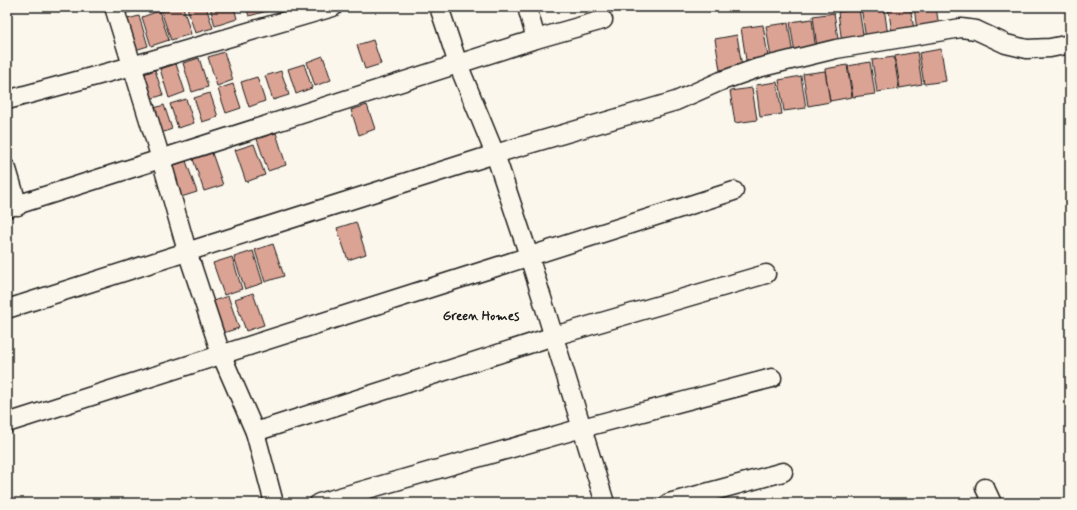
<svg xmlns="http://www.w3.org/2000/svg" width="1077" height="510" font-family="Mynerve,sans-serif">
	<rect width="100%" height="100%" fill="#fbf7ec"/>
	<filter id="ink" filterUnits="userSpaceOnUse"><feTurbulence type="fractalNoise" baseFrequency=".025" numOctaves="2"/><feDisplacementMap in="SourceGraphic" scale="8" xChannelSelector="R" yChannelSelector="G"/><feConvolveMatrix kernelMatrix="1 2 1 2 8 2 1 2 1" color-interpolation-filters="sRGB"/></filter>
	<g filter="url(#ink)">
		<!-- building -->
		<g fill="#dba394" stroke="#1c1c1c">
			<polygon points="116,7 138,7 139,10 118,15"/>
			<polygon points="173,7 183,7 191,34 171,40 161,11"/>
			<polygon points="187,7 206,7 213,28 195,33"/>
			<polygon points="210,7 234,7 237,19 215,26"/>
			<polygon points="246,7 266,7 267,11 249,16"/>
			<polygon points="861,7 884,7 888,36 866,39"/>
			<polygon points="888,7 910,7 914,29 892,32"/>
			<polygon points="914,7 936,7 939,27 917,31"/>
			<polygon points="859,9 864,41 842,44 838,12"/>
			<polygon points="159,11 169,40 151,46 142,17"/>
			<polygon points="834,13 839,45 817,48 813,16"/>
			<polygon points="139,16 148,46 129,52 120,21"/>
			<polygon points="812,19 816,51 795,54 790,22"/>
			<polygon points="788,23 793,55 771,58 766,26"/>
			<polygon points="763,25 768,57 746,60 741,28"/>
			<polygon points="737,35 742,67 720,70 715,39"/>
			<polygon points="373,40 381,64 365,69 357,45"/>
			<polygon points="941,49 946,81 924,84 919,53"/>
			<polygon points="224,52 233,80 217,86 208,57"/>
			<polygon points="917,52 922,84 900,88 895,56"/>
			<polygon points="323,56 331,80 315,86 307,62"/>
			<polygon points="894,57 899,89 877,92 872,60"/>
			<polygon points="199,58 208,87 192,92 183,63"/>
			<polygon points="870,62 875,94 853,97 848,66"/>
			<polygon points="176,64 185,92 169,98 160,69"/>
			<polygon points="304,64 312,88 296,94 288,69"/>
			<polygon points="847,65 852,97 830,101 825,69"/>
			<polygon points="155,70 163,95 147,100 139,76"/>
			<polygon points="281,71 289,95 273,100 265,76"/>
			<polygon points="825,71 830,102 808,106 803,74"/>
			<polygon points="801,76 806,108 784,111 779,80"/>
			<polygon points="257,77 265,101 249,107 241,82"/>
			<polygon points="777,82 782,114 760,117 756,85"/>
			<polygon points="233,84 241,108 226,113 218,89"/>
			<polygon points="752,88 757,120 735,123 730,91"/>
			<polygon points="210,93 218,117 202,122 194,98"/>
			<polygon points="186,99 194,123 178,128 170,104"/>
			<polygon points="164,105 172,129 156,135 148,110"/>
			<polygon points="367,105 375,129 359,135 351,110"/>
			<polygon points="276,133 286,165 268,171 257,139"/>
			<polygon points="254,144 265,175 246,182 235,150"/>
			<polygon points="212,153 223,185 204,191 193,159"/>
			<polygon points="186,161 197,192 178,198 168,167"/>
			<polygon points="356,222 366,254 348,260 337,228"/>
			<polygon points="273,244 284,276 265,282 255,250"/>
			<polygon points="253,251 263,283 245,289 234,257"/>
			<polygon points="232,257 242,289 224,295 213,263"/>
			<polygon points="253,293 264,325 246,331 235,299"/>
			<polygon points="228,296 239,328 220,334 210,302"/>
		</g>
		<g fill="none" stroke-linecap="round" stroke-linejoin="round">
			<defs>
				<g id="minor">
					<polyline points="114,7 161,159 187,251 221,354 255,432 274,503"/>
					<polyline points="439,7 458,64 495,154 529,256 605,503"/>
					<polyline points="527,7 536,39"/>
					<polyline points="7,100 132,66 333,7"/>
					<polyline points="7,169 18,206"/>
					<polyline points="7,208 536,39 603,20"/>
					<polyline points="7,309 495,154 676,101 721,81 758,68 836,49 961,28 976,30 1006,44 1027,49 1050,48 1070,44"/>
					<polyline points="7,423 734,191"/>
					<polyline points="255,432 554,336 766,274"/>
					<polyline points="985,488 992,503"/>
					<polyline points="319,503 582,428 772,378"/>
					<polyline points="669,503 783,472"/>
				</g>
			</defs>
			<!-- minor casing -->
			<use href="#minor" stroke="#1c1c1c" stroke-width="21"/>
			<!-- minor -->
			<use href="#minor" stroke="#fbf7ec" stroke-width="18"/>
		</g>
	</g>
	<g text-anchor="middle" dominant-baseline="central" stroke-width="3" stroke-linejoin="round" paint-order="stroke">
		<!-- neighbourhood labels -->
		<g font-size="13" font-weight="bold" fill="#1c1c1c" stroke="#fbf7ec">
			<text x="481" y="316">Green Homes</text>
		</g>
	</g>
	<!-- margin -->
	<rect width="1077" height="510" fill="none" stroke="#fbf7ec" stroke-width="24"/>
	<rect x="12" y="12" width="1053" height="486" fill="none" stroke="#1c1c1c" stroke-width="1.5" filter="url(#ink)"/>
</svg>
